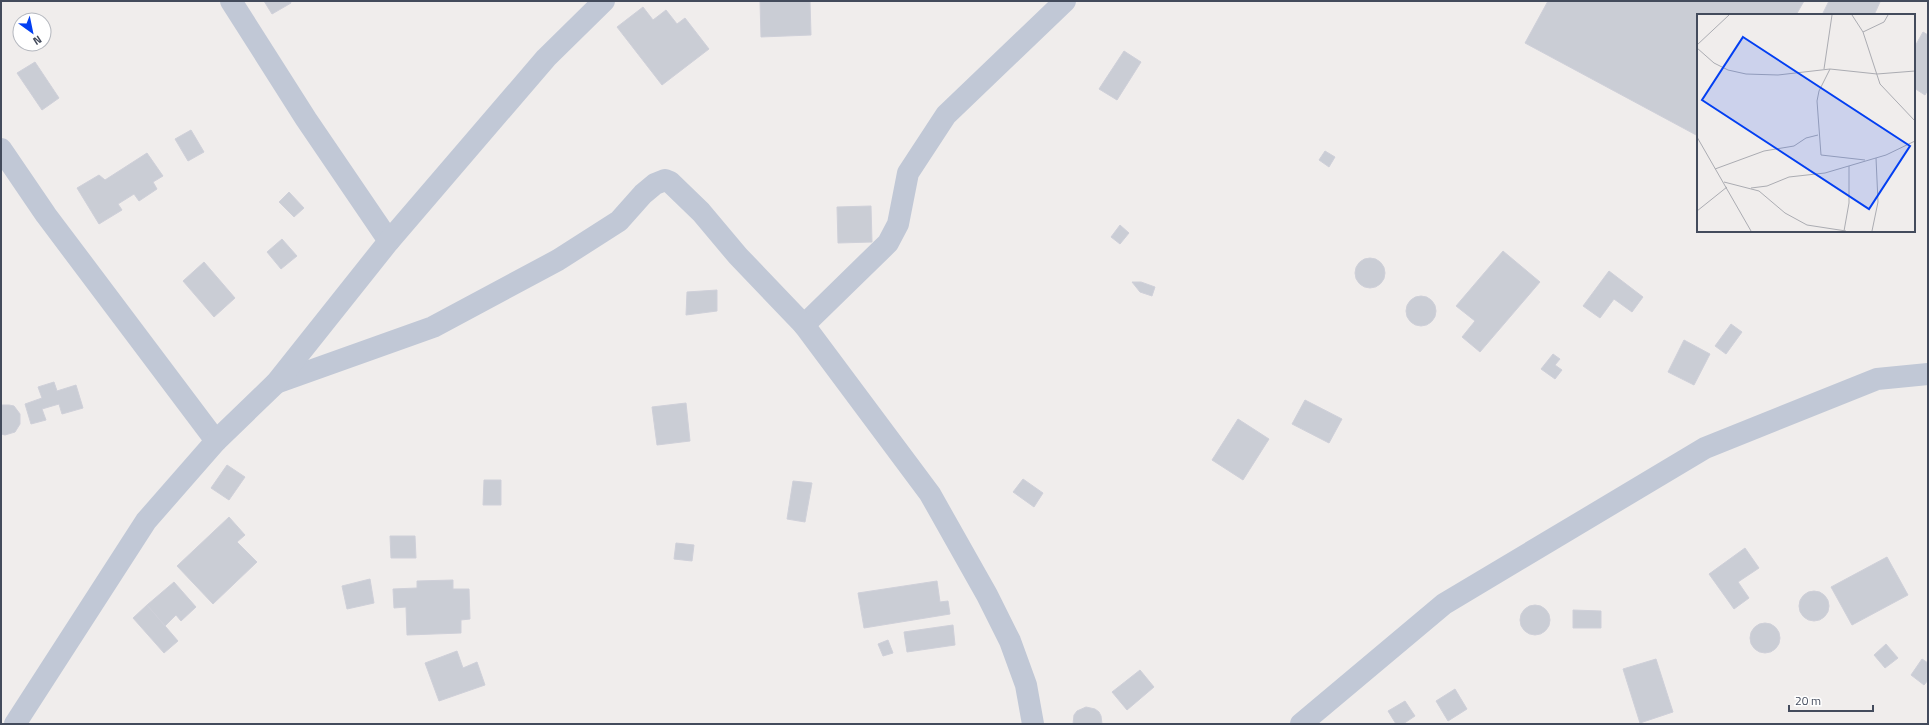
<svg xmlns="http://www.w3.org/2000/svg" width="1929" height="725" font-family="'Titillium Web',sans-serif">
	<rect width="100%" height="100%" fill="#f0edec"/>
	<!-- building -->
	<g fill="#cacdd5" stroke="#cfd0d9">
		<polygon points="264,1 290,1 291,3 272,14"/>
		<polygon points="760,1 810,1 811,35 761,37"/>
		<polygon points="1548,1 1804,1 1796,15 1698,15 1698,136 1525,43"/>
		<polygon points="1829,1 1878,1 1880,2 1874,15 1822,15"/>
		<polygon points="643,7 653,20 666,10 677,24 685,18 709,49 662,85 617,27"/>
		<polygon points="1923,32 1928,35 1928,90 1925,95 1914,88 1914,48"/>
		<polygon points="1124,51 1141,62 1117,100 1099,89"/>
		<polygon points="35,62 59,98 42,110 17,73"/>
		<polygon points="191,130 204,152 188,161 175,139"/>
		<polygon points="1325,151 1335,157 1329,167 1319,160"/>
		<polygon points="147,153 163,176 153,182 157,189 139,201 134,194 118,204 122,210 99,224 77,188 99,175 105,180"/>
		<polygon points="289,192 304,208 294,217 279,202"/>
		<polygon points="871,206 872,242 838,243 837,207"/>
		<polygon points="1120,225 1129,233 1120,244 1111,237"/>
		<polygon points="282,239 297,256 281,269 267,252"/>
		<polygon points="1503,251 1540,282 1480,352 1462,337 1475,321 1456,306"/>
		<circle cx="1370" cy="273" r="15"/>
		<polygon points="204,262 235,298 214,317 183,281"/>
		<polygon points="1609,271 1643,297 1632,312 1614,299 1600,318 1583,306"/>
		<polygon points="1132,282 1141,282 1155,287 1152,296 1140,292"/>
		<polygon points="717,290 717,311 686,315 687,292"/>
		<circle cx="1421" cy="311" r="15"/>
		<polygon points="1731,324 1742,332 1726,354 1715,346"/>
		<polygon points="1684,340 1710,354 1694,385 1668,372"/>
		<polygon points="1553,354 1560,359 1555,365 1562,370 1555,379 1541,369"/>
		<polygon points="54,382 57,391 76,385 83,408 62,414 59,404 42,409 46,420 31,424 25,404 42,398 38,387"/>
		<polygon points="1305,400 1342,419 1329,443 1292,424"/>
		<polygon points="686,403 690,441 657,445 652,407"/>
		<polygon points="1,405 9,405 14,406 20,414 20,424 15,432 5,435 1,434"/>
		<polygon points="1238,419 1269,439 1243,480 1212,460"/>
		<polygon points="227,465 245,477 229,500 211,488"/>
		<polygon points="1023,479 1043,493 1034,507 1013,492"/>
		<polygon points="484,480 501,480 501,505 483,505"/>
		<polygon points="793,481 812,483 805,522 787,519"/>
		<polygon points="229,517 245,535 237,542 257,562 213,604 177,566"/>
		<polygon points="390,536 415,536 416,558 391,558"/>
		<polygon points="676,543 694,545 692,561 674,559"/>
		<polygon points="1745,548 1759,568 1738,582 1749,598 1734,609 1709,574"/>
		<polygon points="1887,557 1908,595 1852,625 1831,587"/>
		<polygon points="370,579 374,603 347,609 342,586"/>
		<polygon points="453,580 453,589 469,589 470,619 461,620 461,633 407,635 406,607 394,608 393,589 417,588 417,581"/>
		<polygon points="937,581 940,602 948,601 950,614 864,628 858,593"/>
		<polygon points="174,582 196,607 181,621 176,615 165,626 147,605"/>
		<circle cx="1814" cy="606" r="15"/>
		<polygon points="147,605 178,641 164,653 133,618"/>
		<circle cx="1535" cy="620" r="15"/>
		<polygon points="1573,610 1601,611 1601,628 1573,628"/>
		<circle cx="1765" cy="638" r="15"/>
		<polygon points="953,625 955,645 907,652 904,632"/>
		<polygon points="888,640 893,653 883,656 878,644"/>
		<polygon points="1886,644 1898,658 1885,668 1874,655"/>
		<polygon points="457,651 463,668 477,662 485,685 439,701 425,663"/>
		<polygon points="1656,659 1673,712 1640,723 1623,669"/>
		<polygon points="1922,659 1928,663 1928,680 1924,685 1911,675"/>
		<polygon points="1140,670 1154,687 1127,710 1112,692"/>
		<polygon points="1455,689 1467,709 1448,721 1436,701"/>
		<polygon points="1405,701 1415,716 1403,724 1396,724 1388,711"/>
		<polygon points="1086,707 1095,709 1099,712 1101,716 1102,724 1073,724 1074,715 1077,711"/>
	</g>
	<g fill="none" stroke-linecap="round" stroke-linejoin="round">
		<!-- street -->
		<g stroke="#c1c8d6" stroke-width="22">
			<polyline points="231,1 306,119 389,241"/>
			<polyline points="1,149 46,215 216,441"/>
			<polyline points="804,325 888,243 898,224 908,173 946,115 1065,1"/>
			<polyline points="276,383 433,327 558,260 619,221 643,194 655,184 665,180 670,182 701,212 738,256 804,325 930,494 987,595 1010,641 1026,685 1033,724"/>
			<polyline points="15,724 146,521 216,441 276,383 389,241 546,58 604,1"/>
			<polyline points="1301,724 1444,604 1705,448 1877,379 1928,374"/>
		</g>
	</g>
	<!-- overview -->
	<g transform="translate(1697 14)">
		<rect width="218" height="218" fill="#f0edec"/>
		<path fill="none" stroke="#abacb2" stroke-width="1" d="M155 1 166 18 183 70 218 107M166 18 187 8 191 1M0 31 32 1M0 34 17 49 31 56 49 60 81 61 133 55 180 60 218 57M127 55 135 1M133 55 122 77 120 87 124 141 168 146M0 123 54 217M18 155 67 137 97 132 109 124 121 121M27 168 62 177 88 199 110 211 149 217M54 174 70 172 92 163 128 159 189 141 218 127M0 197 30 173M147 217 152 189V152M175 217 181 188 179 144"/>
		<path fill="#033ff2" fill-opacity="0.15" stroke="#033ff2" stroke-width="2" d="M46 23 213 132 172 195 5 86Z"/>
		<rect width="218" height="218" fill="none" stroke="#434b5c" stroke-width="2"/>
	</g>
	<!-- border -->
	<rect width="1929" height="725" fill="none" stroke="#434b5c" stroke-width="4"/>
	<!-- north arrow -->
	<g transform="translate(32 32) rotate(147)"><circle r="19" fill="#ffffff" stroke="#b4b7be"/>
	<path d="M0-3L7 15L0 10L-7 15Z" fill="#033ff2"/>
	<text y="-6" font-size="11" font-weight="bold" text-anchor="middle" fill="#434b5c">N</text>
	</g>
	<!-- scale -->
	<path d="M1789 705v6h84v-6" fill="none" stroke="#434b5c" stroke-width="2"/>
	<text x="1795" y="705" font-size="12" fill="#434b5c" stroke="#ffffff" stroke-width="3" paint-order="stroke">20 m</text>
</svg>
